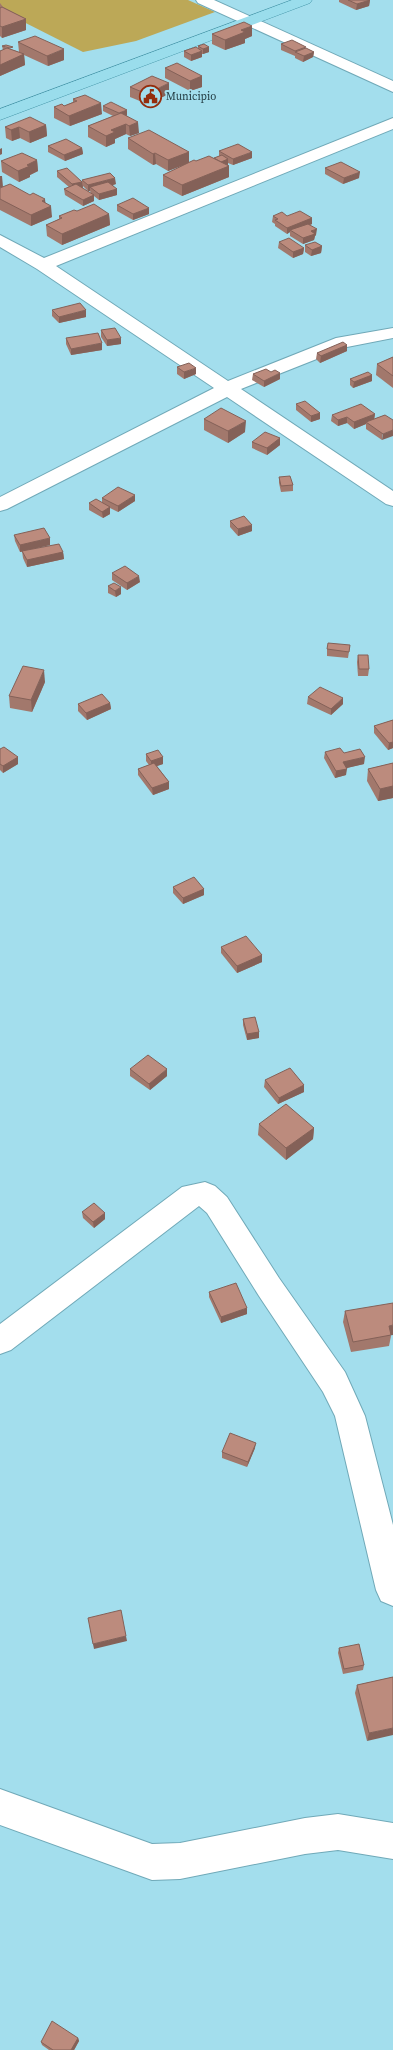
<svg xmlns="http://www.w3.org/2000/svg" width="393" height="2050" font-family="'Source Serif 4',serif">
	<rect width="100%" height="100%" fill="#a3deed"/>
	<!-- green -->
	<polygon fill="#bca857" points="0,0 188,0 215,12 136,41 83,52 0,10"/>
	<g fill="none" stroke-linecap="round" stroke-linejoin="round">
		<defs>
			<g id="minor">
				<polygon points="196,0 214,0 393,81 393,92 198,3"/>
				<polygon points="393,118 393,129 56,266 228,381 336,338 393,328 393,338 347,347 241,389 393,491 393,506 386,504 227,397 7,509 0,511 0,497 214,388 37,269 0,247 0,235 44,258"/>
				<polygon points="205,1182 215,1186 227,1197 279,1278 345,1372 365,1416 393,1525 393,1606 381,1601 376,1590 335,1416 323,1392 259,1296 207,1213 199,1206 11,1350 0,1354 0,1324 182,1187"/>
				<polygon points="0,1789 152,1844 180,1843 305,1818 338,1814 393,1823 393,1859 338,1850 305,1854 180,1879 152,1880 0,1825"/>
			</g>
			<polygon id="major" points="292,0 312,0 310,3 0,120 0,109"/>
		</defs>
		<!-- minor casing -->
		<use href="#minor" stroke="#70a9b8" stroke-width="2"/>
		<!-- major casing -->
		<use href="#major" stroke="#4394a7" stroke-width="1"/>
		<!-- minor -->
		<use href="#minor" fill="#fff" fill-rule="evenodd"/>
		<!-- major -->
		<use href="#major" fill="#9addec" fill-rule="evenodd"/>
	</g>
	<!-- wall -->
	<g fill="#a2786c" fill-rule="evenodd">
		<polygon points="339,0 370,0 369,6 356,10 339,2"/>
		<polygon points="0,3 3,7 26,19 26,30 2,38 0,36"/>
		<polygon points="212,34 252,36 245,39 245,43 225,50 212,44"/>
		<polygon points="18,42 64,60 48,66 24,55 25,65 0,76 0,51 3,50 2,46 19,52"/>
		<polygon points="281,44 305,48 314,52 313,57 303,62 295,58 295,56 281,50"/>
		<polygon points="198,46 209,47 209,52 203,54 202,54 202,57 191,61 184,57 184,51 198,49"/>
		<polygon points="165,68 202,76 202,87 190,91 165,78"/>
		<polygon points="130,87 169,94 147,104 130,97"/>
		<polygon points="73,99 102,114 70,126 54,118 54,107 64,106 73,102"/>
		<polygon points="103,106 127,116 139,133 130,136 126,134 115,139 115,143 106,147 88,137 88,126 113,116 103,111"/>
		<polygon points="46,125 47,136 30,143 20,138 12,141 6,138 5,127"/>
		<polygon points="128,138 189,152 189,162 214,158 219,156 219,151 252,158 233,165 228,163 228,165 229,166 229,177 182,196 163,186 163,175 186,164 168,171 156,164 153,165 128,149"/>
		<polygon points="48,146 82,148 83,154 65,161 48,152"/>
		<polygon points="37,160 38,171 30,175 30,177 19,182 2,172 1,161"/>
		<polygon points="325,168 359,178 343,184 325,174"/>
		<path d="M57 171 82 181V180L116 184 113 185 117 195 99 200 94 196V201L83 206 65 195 64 189 69 187 57 177ZM83 186 88 191H90L91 193 82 188H83Z"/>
		<polygon points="0,188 46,203 52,217 31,226 0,210"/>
		<polygon points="117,205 149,214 133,220 117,211"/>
		<polygon points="77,211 109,214 110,225 62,245 47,236 46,225 59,219 59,216"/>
		<polygon points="273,216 287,216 312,218 312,224 310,225 316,235 315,236 314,240 303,244 290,236 290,232 287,234 275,226 275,224 272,222"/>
		<polygon points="279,242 304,248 303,254 293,258 278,248"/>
		<polygon points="305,245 322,246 321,253 311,256 305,252"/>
		<polygon points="52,310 86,317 59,323 52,316"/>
		<polygon points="101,330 121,344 107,346 101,337"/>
		<polygon points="66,338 102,350 71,355 66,344"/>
		<polygon points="347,345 347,351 320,363 316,359 317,353"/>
		<polygon points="393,357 393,388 376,375 377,364"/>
		<polygon points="177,367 196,374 184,379 177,374"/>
		<polygon points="253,374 280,379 264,387 252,380"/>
		<polygon points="372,375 372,381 353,388 350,385 350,379"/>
		<polygon points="296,404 320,413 320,419 311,422 296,410"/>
		<polygon points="375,414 374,419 385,415 382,440 366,429 366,424 354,429 347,423 338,426 331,421 332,415"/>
		<polygon points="204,419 245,432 228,443 204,430"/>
		<polygon points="280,438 280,445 267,455 252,448 252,442"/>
		<polygon points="279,477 293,485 293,491 281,492 279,483"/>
		<polygon points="102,498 135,501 118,512 110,508 110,514 103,518 89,510 89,503 102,503"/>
		<polygon points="230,521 252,531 238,536 230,527"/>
		<polygon points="14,535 50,545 20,552 15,541"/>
		<polygon points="22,551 63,552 64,559 27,567 23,558"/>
		<polygon points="112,573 140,582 127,590 112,580"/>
		<polygon points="108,586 121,594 116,597 108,593"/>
		<polygon points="350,645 348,658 327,656 327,649"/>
		<polygon points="358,655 369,669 368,676 358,676 357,662"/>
		<polygon points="45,682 32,712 10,708 9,696"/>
		<polygon points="308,697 343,704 331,715 307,704"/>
		<polygon points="110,703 111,709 87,720 78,711 78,704"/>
		<polygon points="393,720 393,748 388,750 374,733 374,726"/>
		<polygon points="0,749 18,757 18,764 3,773 0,770"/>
		<polygon points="325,752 344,753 364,764 346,768 346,775 335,778 324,758"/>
		<polygon points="146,754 163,757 163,764 157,766 169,782 169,789 153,795 138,775 138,769 149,765 146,761"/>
		<polygon points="393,763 393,798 378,801 367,781 368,769"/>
		<polygon points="173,887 204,889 204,895 183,904 173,893"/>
		<polygon points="221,947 262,955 262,962 237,973 221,953"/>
		<polygon points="243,1019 259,1032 259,1038 247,1040 243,1025"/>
		<polygon points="130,1069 167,1076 150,1090 130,1076"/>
		<polygon points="265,1080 304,1085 304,1092 278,1104 264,1087"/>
		<polygon points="259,1124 314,1128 313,1139 286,1160 258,1135"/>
		<polygon points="82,1212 105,1213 105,1219 94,1228 83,1218"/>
		<polygon points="209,1292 247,1314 221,1323 209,1297"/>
		<polygon points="345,1311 391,1336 389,1346 351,1352 343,1322"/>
		<polygon points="255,1448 247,1467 222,1458 222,1452"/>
		<polygon points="339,1648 364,1665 363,1670 343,1674 338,1653"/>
		<polygon points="393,1677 367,1741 355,1693 357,1685"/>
		<polygon points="78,2038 79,2041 74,2050 49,2050 42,2045 41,2042"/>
	</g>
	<!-- shaded-wall -->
	<g fill="#846158">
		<polygon points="370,0 369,6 356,10 357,4"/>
		<polygon points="26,19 26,30 2,38 2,27"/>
		<polygon points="252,26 252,36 245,39 245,43 225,50 225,40 241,30"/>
		<polygon points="209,47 209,52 203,54 203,49"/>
		<polygon points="64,49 64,60 48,66 47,56"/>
		<polygon points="202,51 202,57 191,61 191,55"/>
		<polygon points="314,52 313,57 303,62 304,56"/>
		<polygon points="24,54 25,65 0,76 0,65"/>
		<polygon points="202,76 202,87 190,91 190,81"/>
		<polygon points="169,83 169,94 147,104 147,94"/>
		<polygon points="101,103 102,114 70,126 69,116"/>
		<polygon points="127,110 127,116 119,113"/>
		<polygon points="138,122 139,133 130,136 129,126"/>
		<polygon points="126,124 126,134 115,139 115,143 106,147 106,136 111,130"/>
		<polygon points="46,125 47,136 30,143 29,132"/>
		<polygon points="19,127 20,138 12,141 11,130"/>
		<polygon points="2,148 2,154 0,155 0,149"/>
		<polygon points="82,148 83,154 65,161 64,155"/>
		<polygon points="189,152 189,163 168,171 168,160"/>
		<polygon points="252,152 252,158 233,165 233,159"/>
		<polygon points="155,153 156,164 153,165 153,154"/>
		<polygon points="228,159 228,165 220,168 220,162"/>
		<polygon points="37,160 38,171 30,175 30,177 19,182 18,171 27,165"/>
		<polygon points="229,166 229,177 182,196 182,185"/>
		<polygon points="360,172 359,178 343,184 344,178"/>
		<polygon points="0,176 2,176 3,187 0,188"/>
		<polygon points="115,178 116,184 94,190 90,187 90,191 88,191 88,185"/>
		<polygon points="82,182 83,188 73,190 72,184"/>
		<polygon points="117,189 117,195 99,200 99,194"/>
		<polygon points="94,195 94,201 83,206 83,200"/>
		<polygon points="45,199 46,208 51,206 52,217 31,226 31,215 42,201"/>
		<polygon points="149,208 149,214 133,220 133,214"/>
		<polygon points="109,214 110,225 62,245 62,234"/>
		<polygon points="312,218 312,224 293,231 290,230 290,232 287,234 287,228"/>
		<polygon points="317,229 316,235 315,236 314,240 303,244 303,238 311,231"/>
		<polygon points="322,246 321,253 311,256 312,250"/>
		<polygon points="304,248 303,254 293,258 293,252"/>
		<polygon points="86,310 86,317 59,323 59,317"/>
		<polygon points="121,338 121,344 107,346 107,340"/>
		<polygon points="102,343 102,350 71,355 71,349"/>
		<polygon points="347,345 347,351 320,363 321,356"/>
		<polygon points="196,368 196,374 184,379 184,372"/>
		<polygon points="280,373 280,379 264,387 264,381"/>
		<polygon points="372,375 372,381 353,388 354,382"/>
		<polygon points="320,413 320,419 311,422 311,416"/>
		<polygon points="375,414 374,420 366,422 366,424 354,429 354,422"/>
		<polygon points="347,417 347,423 338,426 338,420"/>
		<polygon points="246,421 245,432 228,443 228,431"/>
		<polygon points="393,430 393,436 382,440 383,434"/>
		<polygon points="280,438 280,445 267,455 267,448"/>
		<polygon points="135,495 135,501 118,512 118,506"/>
		<polygon points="110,507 110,514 103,518 102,512"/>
		<polygon points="252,525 252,531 238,536 238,529"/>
		<polygon points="50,538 50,545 20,552 20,545"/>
		<polygon points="63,552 64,559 27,567 27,560"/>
		<polygon points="139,576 140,582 127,590 127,583"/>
		<polygon points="121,587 121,594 116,597 115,591"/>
		<polygon points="44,670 45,682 32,712 31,700"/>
		<polygon points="343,698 343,704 331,715 331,709"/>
		<polygon points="110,703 111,709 87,720 86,713"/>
		<polygon points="393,742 393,748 388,750 389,743"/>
		<polygon points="18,757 18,764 3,773 3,766"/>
		<polygon points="163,757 163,764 151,768 151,761"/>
		<polygon points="365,757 364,764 343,769 343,762"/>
		<polygon points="347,769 346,775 335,778 336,771"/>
		<polygon points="169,782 169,789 153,795 152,788"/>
		<polygon points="393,786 393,798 378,801 380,789"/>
		<polygon points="204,889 204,895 183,904 183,898"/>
		<polygon points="262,955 262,962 237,973 237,966"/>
		<polygon points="259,1032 259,1038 247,1040 247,1034"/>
		<polygon points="167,1069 167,1076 150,1090 149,1084"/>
		<polygon points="304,1085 304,1092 278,1104 279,1098"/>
		<polygon points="314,1128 313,1139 286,1160 286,1148"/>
		<polygon points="105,1213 105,1219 94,1228 93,1222"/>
		<polygon points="247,1308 247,1314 221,1323 221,1317"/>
		<polygon points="393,1325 393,1335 387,1336 389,1326"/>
		<polygon points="256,1443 255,1448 247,1467 248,1462"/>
		<polygon points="126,1636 127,1641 94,1649 93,1644"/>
		<polygon points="393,1728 393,1735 367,1741 369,1733"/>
		<polygon points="78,2038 79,2041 74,2050 71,2050"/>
	</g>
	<!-- building -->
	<g fill="#bc8b7d" stroke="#846158">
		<polygon points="348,0 370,0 357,4"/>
		<polygon points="2,7 26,19 2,27 0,26 0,8"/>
		<polygon points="244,22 252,26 241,30 245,32 225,40 212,34"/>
		<polygon points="35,36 64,49 47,56 18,42"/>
		<polygon points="292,40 306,47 295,51 281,44"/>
		<polygon points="204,44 209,47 203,49 198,46"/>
		<polygon points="6,45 13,47 10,48 2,46"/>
		<polygon points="196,47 202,51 191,55 184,51"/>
		<polygon points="7,48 24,54 0,65 0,51"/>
		<polygon points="306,48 314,52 304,56 295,52"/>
		<polygon points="177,63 202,76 190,81 165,68"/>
		<polygon points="152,76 169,83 147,94 130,87"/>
		<polygon points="85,95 101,103 69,116 54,107 62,104 64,106 77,101 73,99"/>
		<polygon points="111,102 127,110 119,113 103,106"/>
		<polygon points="121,113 138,122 129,126 126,124 111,130 115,132 106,136 88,126"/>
		<polygon points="30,117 46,125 29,132 19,127 11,130 5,127"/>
		<polygon points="149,130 189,152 168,160 155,153 153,154 128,138"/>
		<polygon points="66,139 82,148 64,155 48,146"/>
		<polygon points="238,144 252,152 233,159 219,151"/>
		<polygon points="22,153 37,160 27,165 30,166 18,171 1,161"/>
		<polygon points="222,155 228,159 221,162 214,158"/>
		<polygon points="209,156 229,166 182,185 163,175 194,160 196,161"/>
		<polygon points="341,162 360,172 344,178 325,168"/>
		<polygon points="67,168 82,182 72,184 57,171"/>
		<polygon points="110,173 115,178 88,185 82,180"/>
		<polygon points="108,182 117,189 99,194 90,187"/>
		<polygon points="10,184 30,195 33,193 45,199 42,201 51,206 31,215 0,199 0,188"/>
		<polygon points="76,184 94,195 83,200 64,189"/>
		<polygon points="133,198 149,208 133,214 117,205"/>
		<polygon points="94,204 109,214 62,234 46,225 62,218 59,216 74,210 77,211"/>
		<polygon points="300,211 312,218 287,228 275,220 278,219 273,216 282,212 287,216"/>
		<polygon points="308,224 317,229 311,231 315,234 303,238 290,230"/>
		<polygon points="289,238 304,248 293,252 279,242"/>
		<polygon points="315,242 322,246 312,250 305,245"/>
		<polygon points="80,303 86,310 59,317 52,310"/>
		<polygon points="115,328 121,338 107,340 101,330"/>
		<polygon points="98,333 102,343 71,349 66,338"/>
		<polygon points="343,342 347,345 321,356 317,353"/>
		<polygon points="393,357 393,376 377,364"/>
		<polygon points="189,363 196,368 184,372 177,367"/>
		<polygon points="266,369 271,372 275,370 280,373 264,381 253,374"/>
		<polygon points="368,372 372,375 354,382 350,379"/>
		<polygon points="305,401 320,413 311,416 296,404"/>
		<polygon points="361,404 375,414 354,422 347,417 338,420 332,415"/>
		<polygon points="221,408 246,421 228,431 204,419"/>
		<polygon points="385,415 393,420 393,430 383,434 366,422"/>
		<polygon points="265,432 280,438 267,448 252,442"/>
		<polygon points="290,476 293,485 281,486 279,477"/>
		<polygon points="118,487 135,495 118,506 102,498"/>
		<polygon points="96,499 110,507 102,512 89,503"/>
		<polygon points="244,516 252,525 238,529 230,521"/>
		<polygon points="44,528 50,538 20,545 14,535"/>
		<polygon points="59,544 63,552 27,560 22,551"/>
		<polygon points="125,566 139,576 127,583 112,573"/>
		<polygon points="114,583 121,587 115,591 108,586"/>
		<polygon points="328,643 350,645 349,652 327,649"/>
		<polygon points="358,655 368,655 369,669 359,669"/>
		<polygon points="23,666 44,670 31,700 9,696"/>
		<polygon points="320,687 343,698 331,709 308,697"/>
		<polygon points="102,694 110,703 86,713 78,704"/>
		<polygon points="393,720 393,742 389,743 374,726"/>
		<polygon points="4,747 18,757 3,766 0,764 0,749"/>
		<polygon points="340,748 344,753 360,749 365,757 343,762 347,769 336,771 325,752"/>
		<polygon points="158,750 163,757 151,761 146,754"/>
		<polygon points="154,763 169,782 152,788 138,769"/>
		<polygon points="393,763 393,786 380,789 368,769"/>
		<polygon points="194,877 204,889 183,898 173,887"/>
		<polygon points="246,936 262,955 237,966 221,947"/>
		<polygon points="255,1017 259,1032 247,1034 243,1019"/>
		<polygon points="148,1055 167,1069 149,1084 130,1069"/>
		<polygon points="290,1068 304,1085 279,1098 265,1080"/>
		<polygon points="286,1104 314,1128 286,1148 259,1124"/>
		<polygon points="94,1203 105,1213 93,1222 82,1212"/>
		<polygon points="236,1283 247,1308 221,1317 209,1292"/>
		<polygon points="393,1303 393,1325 389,1326 391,1335 353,1342 345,1311"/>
		<polygon points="230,1433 256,1443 248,1462 222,1452"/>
		<polygon points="121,1610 126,1636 93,1644 88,1618"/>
		<polygon points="359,1644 364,1665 344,1669 339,1648"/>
		<polygon points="393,1677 393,1728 369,1733 357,1685"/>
		<polygon points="52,2021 78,2038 71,2050 53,2050 41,2042"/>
	</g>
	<!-- icons -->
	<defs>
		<symbol id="civic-ring" viewBox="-11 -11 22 22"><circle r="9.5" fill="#a3deed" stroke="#942d0d" stroke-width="1.5"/><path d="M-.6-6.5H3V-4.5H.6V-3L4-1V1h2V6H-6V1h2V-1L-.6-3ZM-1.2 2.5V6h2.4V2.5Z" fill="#942d0d"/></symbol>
	</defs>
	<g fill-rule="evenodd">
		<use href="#civic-ring" x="138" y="84" width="25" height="25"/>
	</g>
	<g text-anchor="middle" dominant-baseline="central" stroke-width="4" stroke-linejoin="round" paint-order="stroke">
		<!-- far-poi labels -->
		<g font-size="11" fill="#1f373e" stroke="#a3deed" text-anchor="start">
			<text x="166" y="96">Municipio</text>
		</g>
	</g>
</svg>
